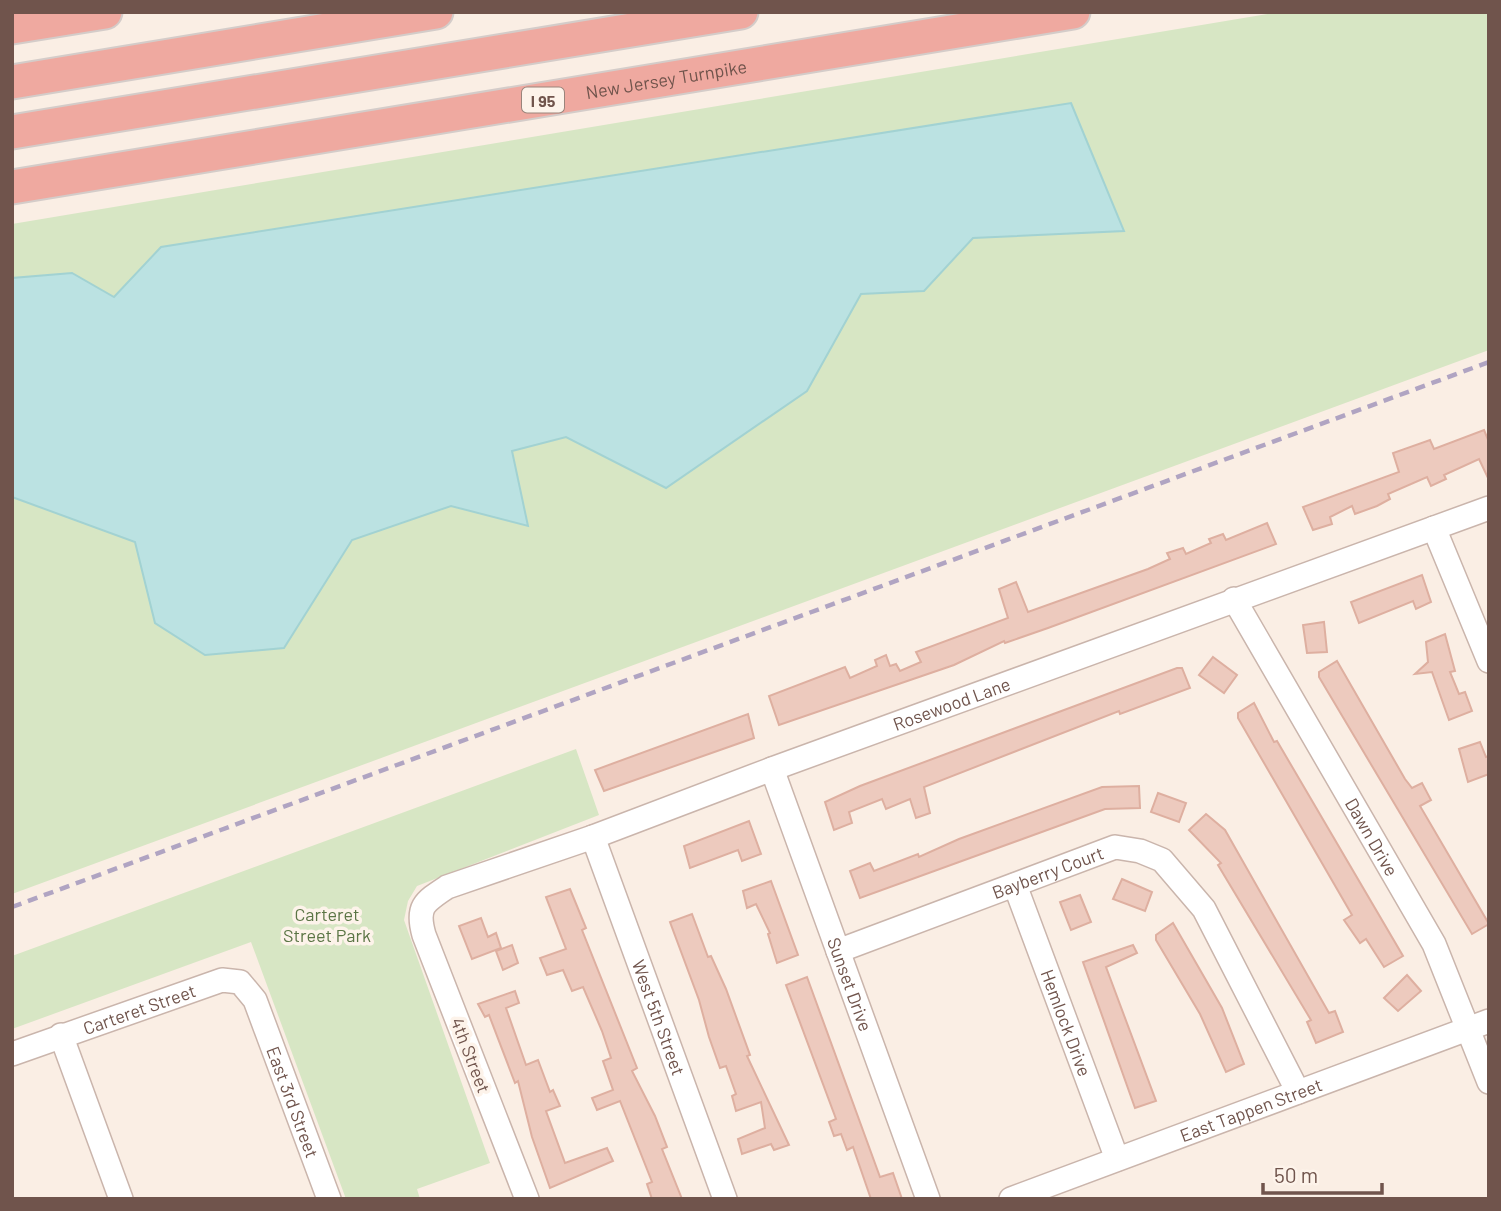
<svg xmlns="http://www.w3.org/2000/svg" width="1501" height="1211" font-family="Barlow,sans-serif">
	<rect width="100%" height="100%" fill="#faeee4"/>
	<!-- green -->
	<g fill="#d7e6c4">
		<polygon points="1279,12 1489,12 1489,350 12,894 12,497 136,542 155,623 284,648 352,540 451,506 528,525 511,451 566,437 666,488 807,391 861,294 924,291 973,238 1124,230 1071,103 161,247 114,297 72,273 12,278 12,224"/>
		<polygon points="576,749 599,815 417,886 408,901 404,920 490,1163 417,1189 420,1199 346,1199 251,942 12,1029 12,956"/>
	</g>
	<!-- water -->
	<polygon fill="#bbe2e2" stroke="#a2d2d2" stroke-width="2" points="1071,103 1124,231 973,238 924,291 861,294 807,391 666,488 566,437 512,451 528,526 451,506 352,540 284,648 205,655 155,623 135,542 12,497 12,278 72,273 114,297 161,247"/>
	<!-- building -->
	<g fill="#edcabe" stroke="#deafa0" stroke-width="2">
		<polygon points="1484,430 1489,442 1489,480 1479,459 1444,475 1446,479 1431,486 1427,477 1388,494 1390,499 1377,506 1355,514 1352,506 1330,517 1332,524 1313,530 1303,507 1399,472 1393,453 1430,440 1434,449"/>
		<polygon points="1267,523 1276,544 1048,628 1005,643 1004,641 954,665 779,725 769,696 845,667 850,678 877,666 875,660 886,655 890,666 896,664 900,671 921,662 916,652 1008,618 999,589 1016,582 1028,612 1148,569 1170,559 1167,553 1183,548 1186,554 1211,543 1209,539 1223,534 1226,540"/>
		<polygon points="1422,575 1431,602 1416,609 1413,601 1359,623 1351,602"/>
		<polygon points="1324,622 1327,652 1307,653 1303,625"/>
		<polygon points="1445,634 1455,671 1450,672 1459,694 1465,692 1472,711 1449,720 1432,672 1415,674 1428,662 1426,642"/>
		<polygon points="1213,657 1237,675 1224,693 1199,675"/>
		<polygon points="1337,661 1405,779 1412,788 1422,783 1431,800 1420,806 1489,924 1472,934 1319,677 1319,672"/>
		<polygon points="1177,668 1182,668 1190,688 1120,714 1119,711 924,787 930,813 916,818 910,799 886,809 882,799 849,812 852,823 834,830 825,802 860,786"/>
		<polygon points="1254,703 1274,742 1277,741 1403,956 1384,967 1366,939 1360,943 1344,920 1352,915 1238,718 1238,713"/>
		<polygon points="748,714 754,738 604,791 595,770"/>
		<polygon points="1480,742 1486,757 1489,756 1489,774 1468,782 1459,749"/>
		<polygon points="1139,786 1140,808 1105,809 860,898 850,871 870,863 874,871 918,854 919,857 959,839 1102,787"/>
		<polygon points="1158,793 1186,803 1179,822 1151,812"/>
		<polygon points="1206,814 1225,830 1329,1013 1335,1011 1343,1032 1316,1043 1307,1022 1311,1020 1218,865 1221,863 1189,830"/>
		<polygon points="749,821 761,854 742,861 738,850 690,868 684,846"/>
		<polygon points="1122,879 1152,892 1145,911 1113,899"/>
		<polygon points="771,881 798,955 777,963 768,934 770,933 756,904 747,908 743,891"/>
		<polygon points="570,889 586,928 582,930 637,1068 632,1071 655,1116 667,1147 662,1149 682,1199 652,1199 647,1184 652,1182 620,1101 597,1110 592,1098 613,1090 603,1061 611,1058 602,1031 583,987 572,991 563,970 547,975 540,958 566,949 546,897"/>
		<polygon points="1080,895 1091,922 1071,930 1060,902"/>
		<polygon points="692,914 708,957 711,956 726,989 750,1055 747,1056 789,1145 774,1150 771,1144 742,1154 738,1139 765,1128 761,1102 736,1111 732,1096 736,1094 726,1066 720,1068 709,1037 699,1000 670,922"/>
		<polygon points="481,918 488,937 496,933 501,948 472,959 459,926"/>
		<polygon points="1173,923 1222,1008 1244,1064 1226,1072 1200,1014 1156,940 1156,935"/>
		<polygon points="512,945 518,963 503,970 496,951"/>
		<polygon points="1133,945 1137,953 1106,967 1156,1101 1135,1108 1083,962"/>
		<polygon points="1407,975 1421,991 1398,1011 1384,998"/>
		<polygon points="807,977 880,1177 893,1173 902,1199 871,1199 853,1147 847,1150 841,1134 834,1136 829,1122 836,1119 786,985"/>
		<polygon points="515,991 519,1003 506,1008 526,1065 538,1060 550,1092 553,1090 560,1106 546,1111 565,1163 607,1148 613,1161 550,1188 532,1137 518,1081 515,1083 489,1015 485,1017 478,1004"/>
	</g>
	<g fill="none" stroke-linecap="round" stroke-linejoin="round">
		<defs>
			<g id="minor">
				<polyline points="1434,528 1489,661"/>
				<path id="s1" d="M1234 599 1434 944 1489 1082"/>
				<path id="s2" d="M772 769 928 1199"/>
				<path id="s3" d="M593 837 725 1199"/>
				<path id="s4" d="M1015 885 1117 1159"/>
				<path id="s5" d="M838 951 1115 847 1140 851 1162 860 1204 909 1298 1092"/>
				<polyline points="61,1035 121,1199"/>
				<path id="s6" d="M12 1054 222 980 240 982 255 1000 329 1199"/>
				<path id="s7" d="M527 1199 424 935C416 907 424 902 447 887L593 837 772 769 1489 508"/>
				<path id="s8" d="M1011 1199 1489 1021"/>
			</g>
			<g id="highway">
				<polyline points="12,27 105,12"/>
				<polyline points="12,82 436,12"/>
				<polyline points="12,132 741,12"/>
				<path id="s9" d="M12 187 1073 12"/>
			</g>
		</defs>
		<!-- minor casing -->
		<use href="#minor" stroke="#cab5ac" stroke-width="26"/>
		<!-- highway casing -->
		<use href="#highway" stroke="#d4ccc9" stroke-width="37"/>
		<!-- minor -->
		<use href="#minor" stroke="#fff" stroke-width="23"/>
		<!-- highway -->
		<use href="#highway" stroke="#efa9a0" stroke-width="33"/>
		<!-- rail -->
		<polyline stroke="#b0a4c2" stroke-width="4.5" stroke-dasharray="10 7" stroke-linecap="butt" points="12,907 1489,362"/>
	</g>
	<g text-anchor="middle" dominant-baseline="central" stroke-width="7" stroke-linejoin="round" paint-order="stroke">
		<!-- shield labels -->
		<rect fill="#fdf3ea" stroke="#9a847b" stroke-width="2" x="522" y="87.5" width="42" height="25" rx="5"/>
		<g font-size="16" font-weight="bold" fill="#70544c">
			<text x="543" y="100">I 95</text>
		</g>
		<!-- street labels -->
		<g font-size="18" fill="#70544c" stroke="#fdf3ea">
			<text stroke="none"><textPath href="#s9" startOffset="663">New Jersey Turnpike</textPath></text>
			<text stroke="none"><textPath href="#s7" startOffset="880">Rosewood Lane</textPath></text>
			<text stroke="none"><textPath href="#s1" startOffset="275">Dawn Drive</textPath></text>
			<text stroke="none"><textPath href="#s5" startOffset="224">Bayberry Court</textPath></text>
			<text stroke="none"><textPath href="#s2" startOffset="229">Sunset Drive</textPath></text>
			<text stroke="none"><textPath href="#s6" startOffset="135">Carteret Street</textPath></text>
			<text stroke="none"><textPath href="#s3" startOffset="192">West 5th Street</textPath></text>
			<text stroke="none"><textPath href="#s4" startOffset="147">Hemlock Drive</textPath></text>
			<text transform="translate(471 1055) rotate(69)">4th Street</text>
			<text stroke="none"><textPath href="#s6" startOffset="373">East 3rd Street</textPath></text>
			<text stroke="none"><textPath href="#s8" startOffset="256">East Tappen Street</textPath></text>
		</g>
		<!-- park labels -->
		<g font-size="18" fill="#5b7545" stroke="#fdf3ea">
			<text x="327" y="914">Carteret<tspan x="327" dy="21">Street Park</tspan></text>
		</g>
	</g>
	<!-- border -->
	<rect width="1501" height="1211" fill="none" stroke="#70544c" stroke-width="28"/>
	<!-- scale -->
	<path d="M1263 1183v10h119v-10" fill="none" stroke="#70544c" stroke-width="3.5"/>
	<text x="1274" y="1183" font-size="21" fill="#70544c" stroke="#fdf3ea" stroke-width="5" paint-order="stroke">50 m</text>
</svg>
